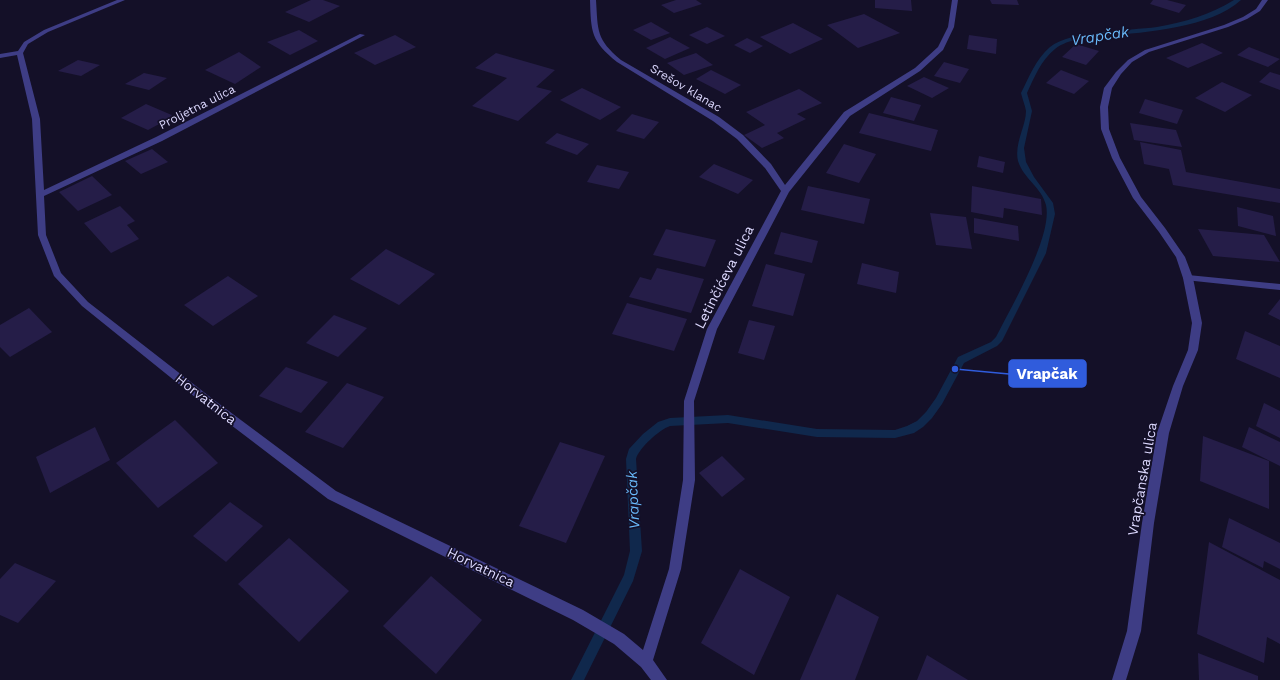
<svg xmlns="http://www.w3.org/2000/svg" width="1280" height="680" font-family="'Work Sans',sans-serif">
	<rect width="100%" height="100%" fill="#141028"/>
	<g fill="none" stroke-linecap="round" stroke-linejoin="round">
		<!-- stream -->
		<path fill="#10284c" fill-rule="evenodd" d="M1234 0H1241C1210 28 1146 32 1107 36 1089 38 1069 38 1055 49 1041 60 1034 78 1027 93L1032 111 1024 148 1026 162 1034 177 1053 203 1055 214 1046 253 1002 341 997 346 964 363 942 404 932 418 923 427 914 433 895 438 817 437 728 423 670 426C659 430 639 448 636 459L642 551 633 581 584 680H571L624 575 630 551 626 459 629 449 643 434 658 422 670 418 728 415 817 429 895 430 907 426 917 421 926 412 936 398 958 357 991 342 996 337C1011 307 1053 236 1046 205 1042 188 1023 178 1018 161 1014 144 1026 126 1026 111 1025 105 1022 98 1021 93 1029 77 1036 59 1050 47 1071 30 1129 31 1157 27 1185 22 1210 15 1234 0Z"/>
	</g>
	<!-- building -->
	<g fill="#251d48">
		<polygon points="311,0 323,0 340,6 309,22 285,12"/>
		<polygon points="676,0 696,0 702,4 674,13 661,5"/>
		<polygon points="875,0 911,0 912,11 875,8"/>
		<polygon points="990,0 1017,0 1019,5 992,4"/>
		<polygon points="1153,0 1167,0 1186,5 1179,13 1150,4"/>
		<polygon points="864,14 900,33 858,48 827,25"/>
		<polygon points="651,22 670,33 651,40 633,30"/>
		<polygon points="793,23 823,39 790,54 760,37"/>
		<polygon points="707,27 725,36 707,44 689,35"/>
		<polygon points="299,30 318,41 290,55 267,42"/>
		<polygon points="395,35 416,47 375,65 354,53"/>
		<polygon points="969,35 997,39 996,54 967,49"/>
		<polygon points="670,37 690,48 665,59 646,48"/>
		<polygon points="747,38 763,46 750,53 734,45"/>
		<polygon points="1202,43 1223,53 1188,68 1166,58"/>
		<polygon points="1076,44 1099,51 1086,65 1062,57"/>
		<polygon points="1249,47 1280,59 1268,67 1237,55"/>
		<polygon points="239,52 261,67 235,84 205,70"/>
		<polygon points="496,53 555,70 536,87 552,91 518,121 472,106 507,78 475,68"/>
		<polygon points="696,53 713,65 684,75 667,63"/>
		<polygon points="78,60 100,65 81,76 58,71"/>
		<polygon points="944,62 969,69 960,83 934,76"/>
		<polygon points="711,70 741,85 725,94 696,79"/>
		<polygon points="1061,70 1089,81 1074,94 1046,83"/>
		<polygon points="1270,72 1280,75 1280,90 1259,82"/>
		<polygon points="144,73 167,78 149,90 125,84"/>
		<polygon points="924,77 949,88 932,98 907,86"/>
		<polygon points="1222,82 1252,95 1225,112 1195,98"/>
		<polygon points="582,88 621,107 600,120 560,100"/>
		<polygon points="799,89 822,103 797,114 806,119 777,133 784,138 762,148 744,135 765,125 746,112"/>
		<polygon points="891,97 921,105 914,121 883,113"/>
		<polygon points="1145,99 1183,110 1177,124 1139,113"/>
		<polygon points="146,104 174,116 148,130 121,118"/>
		<polygon points="869,113 938,130 931,151 859,133"/>
		<polygon points="632,114 659,122 644,139 616,131"/>
		<polygon points="1130,123 1176,130 1182,147 1134,140"/>
		<polygon points="557,133 589,144 577,155 545,143"/>
		<polygon points="1140,142 1181,150 1186,172 1280,189 1280,203 1173,185 1169,169 1144,164"/>
		<polygon points="844,144 876,154 859,183 826,173"/>
		<polygon points="152,149 168,162 141,174 125,161"/>
		<polygon points="979,156 1005,162 1003,173 977,167"/>
		<polygon points="714,164 753,180 738,194 699,177"/>
		<polygon points="597,165 629,172 619,189 587,182"/>
		<polygon points="92,176 112,195 78,211 59,192"/>
		<polygon points="808,186 870,199 864,224 801,210"/>
		<polygon points="972,186 1041,199 1042,215 1004,208 1003,218 971,212"/>
		<polygon points="120,206 135,221 127,225 139,239 111,253 84,223"/>
		<polygon points="1237,207 1273,216 1276,236 1238,226"/>
		<polygon points="930,213 966,217 972,249 936,245"/>
		<polygon points="974,218 1018,226 1019,241 974,233"/>
		<polygon points="666,229 716,240 705,267 653,255"/>
		<polygon points="1198,229 1264,235 1280,262 1213,256"/>
		<polygon points="781,232 818,241 812,263 774,254"/>
		<polygon points="386,249 435,274 399,305 350,279"/>
		<polygon points="862,263 899,272 896,293 857,284"/>
		<polygon points="766,264 805,274 793,316 752,306"/>
		<polygon points="657,268 704,279 691,313 629,297 640,277 651,280"/>
		<polygon points="228,276 258,296 213,326 184,305"/>
		<polygon points="1280,299 1280,320 1268,314"/>
		<polygon points="627,303 687,319 674,351 612,334"/>
		<polygon points="29,308 52,332 10,357 0,347 0,325"/>
		<polygon points="334,315 367,328 338,357 306,343"/>
		<polygon points="749,320 775,326 764,360 738,353"/>
		<polygon points="1245,331 1280,346 1280,378 1236,359"/>
		<polygon points="286,367 328,382 301,413 259,396"/>
		<polygon points="347,383 384,397 343,448 305,432"/>
		<polygon points="1264,403 1280,411 1280,438 1256,426"/>
		<polygon points="175,420 218,463 158,508 116,463"/>
		<polygon points="95,427 110,460 50,493 36,457"/>
		<polygon points="1249,427 1280,442 1280,466 1242,447"/>
		<polygon points="1203,436 1269,461 1269,509 1200,481"/>
		<polygon points="560,442 605,456 566,543 519,526"/>
		<polygon points="722,456 745,479 722,497 699,473"/>
		<polygon points="230,502 263,526 226,562 193,536"/>
		<polygon points="1229,518 1280,543 1280,569 1264,561 1263,568 1222,547"/>
		<polygon points="289,538 349,591 299,642 238,584"/>
		<polygon points="1209,542 1280,580 1280,644 1267,637 1264,663 1197,634"/>
		<polygon points="15,563 56,581 18,623 0,615 0,579"/>
		<polygon points="740,569 790,597 754,675 701,643"/>
		<polygon points="431,576 482,620 436,674 383,626"/>
		<polygon points="837,594 879,617 855,680 800,680"/>
		<polygon points="1198,653 1258,676 1258,680 1199,680"/>
		<polygon points="927,655 968,680 917,680"/>
	</g>
	<g fill="none" stroke-linecap="round" stroke-linejoin="round">
		<!-- minor -->
		<g fill="#3e3d85" fill-rule="evenodd">
			<path d="M117 0H125L48 32 28 44 23 53 40 119 44 190 156 137 360 34 365 35 162 141 44 196 46 235 61 273 88 302 214 400 336 491 583 610 624 634 643 650 669 569 683 480 684 401 707 329 781 191 765 168 737 139 713 121 617 62C591 41 591 32 590 0H596C598 31 596 39 621 60L719 117 743 135 771 164 785 185 844 112 915 68 938 47 948 27 952 0H958L954 27 943 50 920 71 850 116 789 192 717 329 694 401 695 480 681 569 653 660 667 680H651L641 667 614 644 573 620 328 499 206 406 82 306 54 276 38 235 32 119 17 55 0 58V54L18 51 24 42 44 30Z"/>
			<polygon points="1188,275 1280,284 1280,290 1185,280 1183,278"/>
		</g>
		<!-- tertiary -->
		<polygon fill="#3e3d85" fill-rule="evenodd" points="1262,0 1268,0 1260,11 1247,19 1228,27 1149,52 1132,62 1121,74 1112,88 1108,107 1109,129 1120,158 1141,197 1165,228 1185,257 1193,278 1202,323 1198,350 1183,386 1169,433 1154,523 1141,631 1126,680 1112,680 1127,631 1142,523 1157,433 1173,386 1188,350 1192,323 1183,278 1176,257 1159,232 1133,198 1112,158 1101,129 1100,107 1104,88 1116,72 1128,60 1145,50 1224,25 1243,17 1256,9"/>
	</g>
	<g text-anchor="middle" dominant-baseline="central" stroke-width="3.5" stroke-linejoin="round" paint-order="stroke">
		<!-- far-street labels -->
		<g font-size="12" fill="#dcd8fe" stroke="#141028">
			<text transform="translate(686 88) rotate(31)">Srešov klanac</text>
			<text transform="translate(197 107) rotate(-27)">Proljetna ulica</text>
		</g>
		<!-- street labels -->
		<g font-size="14" fill="#dcd8fe" stroke="#141028">
			<text transform="translate(724 277) rotate(-63)">Letinčićeva ulica</text>
			<text transform="translate(206 399) rotate(38)">Horvatnica</text>
			<text transform="translate(1142 479) rotate(-80)">Vrapčanska ulica</text>
			<text transform="translate(481 567) rotate(26)">Horvatnica</text>
		</g>
		<!-- water labels -->
		<g font-size="15" font-style="italic" fill="#69bafb" stroke="#141028">
			<text transform="translate(1100 36) rotate(-9)">Vrapčak</text>
			<text transform="translate(633 500) rotate(-93)">Vrapčak</text>
		</g>
	</g>
	<!-- callouts -->
	<path fill="none" stroke="#305cdc" stroke-width="1.5" d="M955 369L1009 374"/>
	<circle fill="#305cdc" stroke="#141028" stroke-width="1.5" cx="955" cy="369" r="4"/>
	<rect fill="#305cdc" stroke="#305cdc" stroke-width="1.5" x="1009" y="360" width="77" height="27" rx="4"/>
	<g font-size="15" text-anchor="middle" font-weight="bold" fill="#fff">
		<text x="1047" y="379">Vrapčak</text>
	</g>
</svg>
